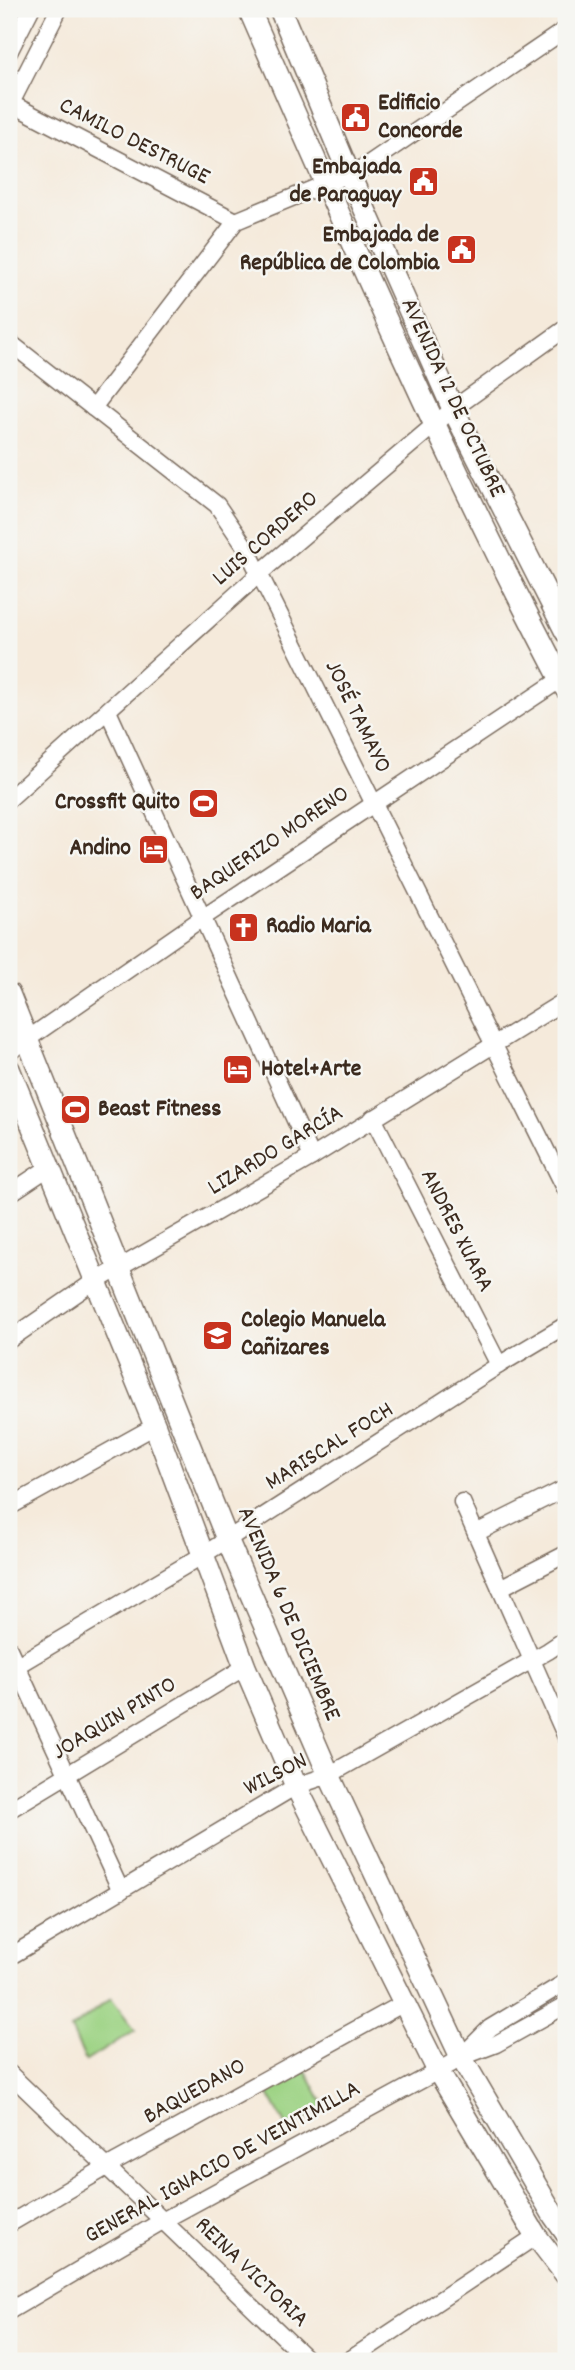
<svg xmlns="http://www.w3.org/2000/svg" width="575" height="2370" font-family="Dekko,sans-serif">
	<rect width="100%" height="100%" fill="#f6f6f2"/>
	<filter id="ink" filterUnits="userSpaceOnUse"><feTurbulence type="fractalNoise" baseFrequency=".0143" numOctaves="2"/><feDisplacementMap in="SourceGraphic" scale="14" xChannelSelector="R" yChannelSelector="G"/><feConvolveMatrix kernelMatrix="1 2 1 2 8 2 1 2 1" color-interpolation-filters="sRGB"/></filter>
	<filter id="wash" filterUnits="userSpaceOnUse"><feTurbulence type="fractalNoise" baseFrequency=".00686" numOctaves="4" result="noise"/><feDisplacementMap in="SourceGraphic" scale="28" xChannelSelector="R" yChannelSelector="G"/><feGaussianBlur stdDeviation="1.57" result="paint"/><feColorMatrix in="noise" values="0 0 0 0 0 0 0 0 0 0 0 0 0 0 0 0 0 1.4 0 .05"/><feComposite in="paint" operator="in"/></filter>
	<g filter="url(#wash)">
		<rect width="100%" height="100%" fill="#f5eadb"/>
		<!-- green -->
		<g fill="#9dd384" stroke="#6c7e51" stroke-width="2">
			<polygon points="111,1998 135,2030 86,2061 71,2029"/>
			<polygon points="305,2069 325,2107 287,2128 266,2090"/>
		</g>
	</g>
	<g filter="url(#ink)">
		<g fill="none" stroke-linecap="round" stroke-linejoin="round">
			<defs>
				<g id="minor">
					<polyline points="564,9 566,13"/>
					<polyline points="9,52 31,9"/>
					<polyline points="10,103 236,221"/>
					<polyline points="9,107 59,9"/>
					<polyline points="9,342 217,505 248,551 566,1190"/>
					<polyline points="93,408 236,221 361,169 566,29"/>
					<polyline points="108,711 312,1157"/>
					<polyline points="9,799 268,566 453,409 566,328"/>
					<polyline points="9,1052 195,923 561,679"/>
					<polyline points="373,1118 499,1365"/>
					<polyline points="9,1194 48,1168"/>
					<polyline points="9,1340 86,1287 312,1157 566,1000"/>
					<polyline points="462,1502 566,1737"/>
					<polyline points="9,1507 155,1426"/>
					<polyline points="476,1533 566,1488"/>
					<polyline points="500,1588 566,1554"/>
					<polyline points="9,1649 121,1891"/>
					<polyline points="9,1670 203,1555 499,1365 566,1325"/>
					<polyline points="9,1810 245,1667"/>
					<polyline points="9,1957 296,1786 329,1775 548,1651 566,1639"/>
					<polyline points="467,2055 496,2044 566,2005"/>
					<polyline points="9,2073 309,2361"/>
					<polyline points="9,2224 117,2161 404,2003"/>
					<polyline points="9,2311 164,2220 451,2064 461,2057 490,2028 566,1982"/>
					<polyline points="348,2361 536,2236"/>
				</g>
				<g id="major">
					<path d="M249 9C349 238 449 468 566 689"/>
					<polyline points="280,9 350,176 453,409 566,632"/>
					<polyline points="9,994 227,1539 329,1775 461,2057 554,2216 566,2233"/>
					<polyline points="9,1069 155,1426 245,1667 296,1786 438,2071 536,2236 566,2275"/>
				</g>
			</defs>
			<!-- minor casing -->
			<use href="#minor" stroke="#7c6d60" stroke-width="19"/>
			<!-- major casing -->
			<use href="#major" stroke="#7c6d60" stroke-width="24"/>
			<!-- minor -->
			<use href="#minor" stroke="#fff" stroke-width="16"/>
			<!-- major -->
			<use href="#major" stroke="#fff" stroke-width="21"/>
		</g>
	</g>
	<!-- icons -->
	<defs>
		<symbol id="civic-square" viewBox="-11 -11 22 22"><rect x="-9" y="-9" width="18" height="18" rx="4" fill="#c8321e" stroke="#f6f6f2"/><path d="M-.6-6.5H3V-4.5H.6V-3L4-1V1h2V6H-6V1h2V-1L-.6-3ZM-1.2 2.5V6h2.4V2.5Z" fill="#fff"/></symbol>
		<symbol id="stadium-square" viewBox="-11 -11 22 22"><rect x="-9" y="-9" width="18" height="18" rx="4" fill="#c8321e" stroke="#f6f6f2"/><path d="M0-5a6.5 5 0 1 0 0 10a6.5 5 0 1 0 0-10ZM-3.5-1.8h7v3.6h-7Z" fill="#fff"/></symbol>
		<symbol id="hotel-square" viewBox="-11 -11 22 22"><rect x="-9" y="-9" width="18" height="18" rx="4" fill="#c8321e" stroke="#f6f6f2"/><path d="M-6-4.5h1.5V1H6V5H4.5V3h-9V5H-6ZM-4 0a1.8 1.8 0 1 1 3.6 0ZM.5 0V-2.5h3Q6-2.5 6 0Z" fill="#fff"/></symbol>
		<symbol id="church-square" viewBox="-11 -11 22 22"><rect x="-9" y="-9" width="18" height="18" rx="4" fill="#c8321e" stroke="#f6f6f2"/><path d="M-1.2-6h2.4v3.5h3.3v2.4h-3.3V6h-2.4V-.1h-3.3v-2.4h3.3Z" fill="#fff"/></symbol>
		<symbol id="university-square" viewBox="-11 -11 22 22"><rect x="-9" y="-9" width="18" height="18" rx="4" fill="#c8321e" stroke="#f6f6f2"/><path d="M0-5L7-2L0 1L-7-2ZM-4 1L0 2.5L4 1V4Q0 6-4 4Z" fill="#fff"/></symbol>
	</defs>
	<g fill-rule="evenodd">
		<use href="#civic-square" x="338" y="100" width="35" height="35"/>
		<use href="#civic-square" x="406" y="164" width="35" height="35"/>
		<use href="#civic-square" x="444" y="232" width="35" height="35"/>
		<use href="#stadium-square" x="186" y="786" width="35" height="35"/>
		<use href="#hotel-square" x="136" y="832" width="35" height="35"/>
		<use href="#church-square" x="226" y="910" width="35" height="35"/>
		<use href="#hotel-square" x="220" y="1052" width="35" height="35"/>
		<use href="#stadium-square" x="58" y="1092" width="35" height="35"/>
		<use href="#university-square" x="200" y="1318" width="35" height="35"/>
	</g>
	<g text-anchor="middle" dominant-baseline="central" stroke-width="5" stroke-linejoin="round" paint-order="stroke">
		<!-- poi labels -->
		<g font-size="24" font-weight="bold" fill="#3b2a1e" stroke="#f6f6f2" text-anchor="start">
			<text x="378" y="104">Edificio<tspan x="378" dy="28">Concorde</tspan></text>
			<text x="401" y="168" text-anchor="end">Embajada<tspan x="401" dy="28">de Paraguay</tspan></text>
			<text x="439" y="236" text-anchor="end">Embajada de<tspan x="439" dy="28">República de Colombia</tspan></text>
			<text x="180" y="803" text-anchor="end">Crossfit Quito</text>
			<text x="131" y="849" text-anchor="end">Andino</text>
			<text x="266" y="927">Radio Maria</text>
			<text x="261" y="1070">Hotel+Arte</text>
			<text x="98" y="1110">Beast Fitness</text>
			<text x="241" y="1321">Colegio Manuela<tspan x="241" dy="28">Cañizares</tspan></text>
		</g>
		<!-- street labels -->
		<g font-size="24" fill="#3b2a1e" stroke="#f6f6f2">
			<text transform="translate(134 142) rotate(27)">CAMILO DESTRUGE</text>
			<text transform="translate(452 398) rotate(65)">AVENIDA 12 DE OCTUBRE</text>
			<text transform="translate(266 539) rotate(-41)">LUIS CORDERO</text>
			<text transform="translate(357 717) rotate(64)">JOSÉ TAMAYO</text>
			<text transform="translate(270 844) rotate(-34)">BAQUERIZO MORENO</text>
			<text transform="translate(276 1151) rotate(-31)">LIZARDO GARCÍA</text>
			<text transform="translate(456 1231) rotate(63)">ANDRES XUARA</text>
			<text transform="translate(330 1447) rotate(-32)">MARISCAL FOCH</text>
			<text transform="translate(288 1614) rotate(67)">AVENIDA 6 DE DICIEMBRE</text>
			<text transform="translate(115 1719) rotate(-31)">JOAQUIN PINTO</text>
			<text transform="translate(276 1775) rotate(-27)">WILSON</text>
			<text transform="translate(195 2092) rotate(-29)">BAQUEDANO</text>
			<text transform="translate(223 2163) rotate(-29)">GENERAL IGNACIO DE VEINTIMILLA</text>
			<text transform="translate(251 2273) rotate(44)">REINA VICTORIA</text>
		</g>
	</g>
	<!-- margin -->
	<rect width="575" height="2370" fill="none" stroke="#f6f6f2" stroke-width="35"/>
</svg>
